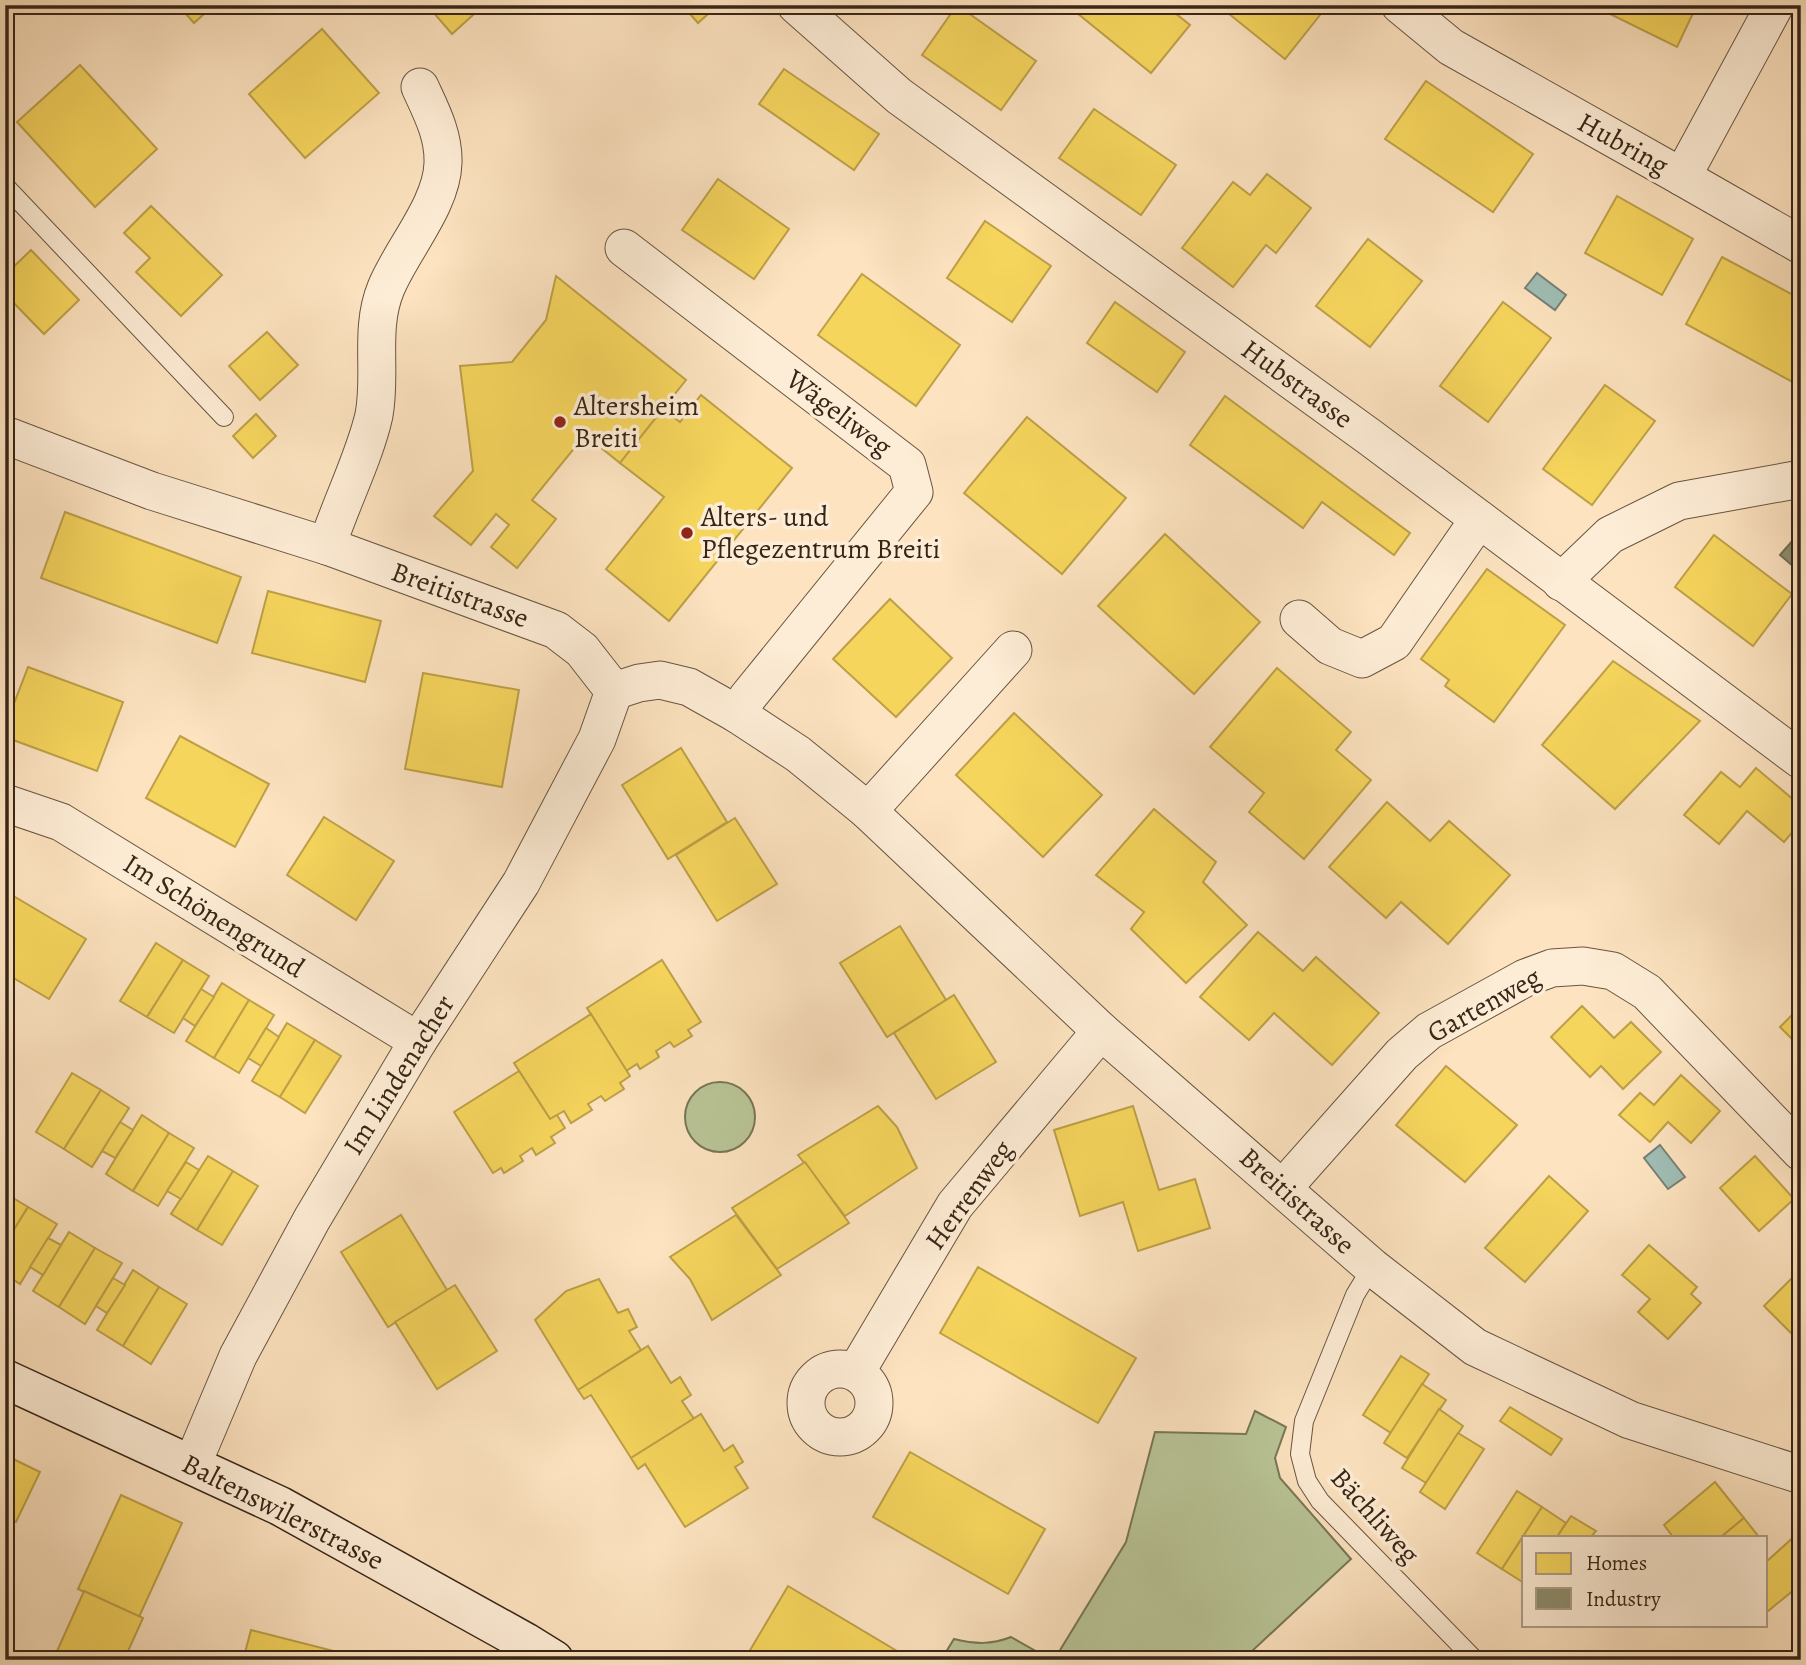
<svg xmlns="http://www.w3.org/2000/svg" width="1806" height="1665" font-family="Alegreya,serif">
	<rect width="100%" height="100%" fill="#fde3c0"/>
	<filter id="stains"><feTurbulence type="fractalNoise" baseFrequency=".00286" numOctaves="4"/><feColorMatrix values="0 0 0 0 .2 0 0 0 0 .09 0 0 0 0 .02 0 0 0 .5 -.17"/></filter>
	<radialGradient id="worn" r=".72"><stop offset=".6" stop-color="#630" stop-opacity="0"/><stop offset="1" stop-color="#630" stop-opacity=".3"/></radialGradient>
	<!-- green -->
	<g fill="#b9c597" stroke="#787657" stroke-width="2">
		<circle cx="720" cy="1117" r="35"/>
		<polygon points="1255,1411 1286,1427 1275,1458 1280,1478 1351,1559 1252,1651 1247,1660 1054,1660 1126,1542 1155,1432 1246,1434"/>
		<path d="M1011 1637 1039 1653 1036 1660H941L954 1639C975 1644 991 1645 1011 1637Z"/>
	</g>
	<!-- water -->
	<g fill="#a0beb6" stroke="#768176" stroke-width="2">
		<polygon points="1537,273 1566,295 1555,310 1525,288"/>
		<polygon points="1660,1145 1685,1177 1668,1189 1644,1158"/>
	</g>
	<!-- homes -->
	<g fill="#f6d55c" stroke="#bda047" stroke-width="2">
		<polygon points="178,5 214,5 194,23"/>
		<polygon points="427,5 484,5 452,34"/>
		<polygon points="682,5 718,5 698,23"/>
		<polygon points="957,5 1036,61 1001,110 922,55"/>
		<polygon points="1083,5 1165,5 1190,25 1151,73 1077,13"/>
		<polygon points="1218,5 1318,5 1324,10 1285,59"/>
		<polygon points="1614,5 1697,5 1677,47 1610,14"/>
		<polygon points="322,29 379,93 305,158 249,94"/>
		<polygon points="80,65 157,149 95,207 17,122"/>
		<polygon points="784,69 879,134 854,170 759,104"/>
		<polygon points="1426,81 1533,154 1493,212 1385,139"/>
		<polygon points="1094,109 1176,165 1141,215 1059,158"/>
		<polygon points="1267,174 1311,208 1276,253 1266,245 1233,287 1182,248 1233,182 1250,195"/>
		<polygon points="718,179 789,229 754,279 682,230"/>
		<polygon points="1617,196 1693,239 1662,295 1585,253"/>
		<polygon points="151,206 222,275 181,316 136,272 150,258 124,233"/>
		<polygon points="985,221 1051,266 1012,322 947,278"/>
		<polygon points="1368,239 1422,281 1370,347 1316,306"/>
		<polygon points="31,250 79,300 44,334 5,294 5,275"/>
		<polygon points="1722,257 1801,299 1800,386 1686,324"/>
		<polygon points="862,274 960,345 916,406 818,335"/>
		<polygon points="556,276 686,380 620,463 585,435 532,500 556,519 517,568 491,547 509,525 496,514 471,545 434,516 473,471 460,366 512,362 546,320"/>
		<polygon points="1115,302 1185,352 1157,392 1087,343"/>
		<polygon points="1503,302 1551,338 1488,422 1440,386"/>
		<polygon points="267,332 298,365 260,400 229,366"/>
		<polygon points="1605,385 1655,421 1592,505 1543,469"/>
		<polygon points="701,395 792,468 669,621 606,569 664,497 620,463 663,409 680,422"/>
		<polygon points="1225,396 1410,533 1394,555 1322,502 1303,528 1190,445"/>
		<polygon points="256,414 276,436 253,458 233,436"/>
		<polygon points="1027,417 1126,498 1062,574 964,493"/>
		<polygon points="65,512 241,577 217,643 41,578"/>
		<polygon points="1165,534 1260,622 1194,694 1098,606"/>
		<polygon points="1714,535 1792,594 1753,646 1675,587"/>
		<polygon points="1487,569 1565,625 1494,722 1445,686 1449,680 1421,659"/>
		<polygon points="268,591 381,621 365,682 252,653"/>
		<polygon points="890,599 952,658 896,717 833,659"/>
		<polygon points="1613,661 1700,721 1615,809 1542,745"/>
		<polygon points="28,667 123,702 97,771 5,737 5,727"/>
		<polygon points="1277,668 1351,732 1336,750 1371,780 1304,859 1249,812 1264,793 1210,747"/>
		<polygon points="423,673 519,690 502,787 405,769"/>
		<polygon points="1014,713 1102,795 1043,857 956,775"/>
		<polygon points="180,736 269,784 235,847 146,798"/>
		<polygon points="681,748 727,822 668,859 622,785"/>
		<polygon points="1756,768 1801,806 1801,822 1784,842 1747,811 1719,844 1684,815 1721,772 1740,787"/>
		<polygon points="1387,802 1430,841 1449,821 1510,875 1448,944 1401,902 1386,918 1329,867"/>
		<polygon points="1154,809 1216,862 1203,882 1247,925 1186,983 1131,929 1144,912 1096,875"/>
		<polygon points="324,817 394,861 356,920 287,875"/>
		<polygon points="735,818 777,884 717,921 676,855"/>
		<polygon points="5,891 86,939 49,999 5,973"/>
		<polygon points="900,926 946,1000 887,1037 840,963"/>
		<polygon points="1258,932 1303,971 1316,957 1379,1013 1332,1065 1274,1013 1249,1040 1200,997"/>
		<polygon points="156,943 183,960 147,1017 120,1001"/>
		<polygon points="183,960 209,976 174,1033 147,1017"/>
		<polygon points="662,960 701,1022 688,1030 692,1036 674,1047 670,1042 656,1051 659,1057 640,1069 637,1064 626,1071 587,1008"/>
		<polygon points="222,983 249,1000 214,1058 186,1041"/>
		<polygon points="201,989 214,997 195,1026 183,1018"/>
		<polygon points="954,995 996,1062 936,1099 894,1033"/>
		<polygon points="249,1000 274,1015 239,1073 214,1058"/>
		<polygon points="1582,1006 1614,1038 1631,1022 1661,1052 1623,1089 1601,1066 1590,1077 1551,1037"/>
		<polygon points="1801,1006 1801,1048 1780,1027"/>
		<polygon points="591,1014 630,1076 620,1083 624,1089 605,1101 601,1096 588,1104 592,1110 571,1123 564,1111 550,1119 514,1063"/>
		<polygon points="287,1023 315,1040 280,1097 252,1081"/>
		<polygon points="266,1028 279,1037 261,1066 248,1058"/>
		<polygon points="315,1040 341,1056 305,1113 280,1097"/>
		<polygon points="1446,1066 1517,1125 1465,1182 1396,1125"/>
		<polygon points="519,1071 550,1119 557,1115 565,1128 551,1137 555,1143 536,1155 532,1148 520,1156 523,1161 504,1173 501,1168 493,1173 454,1112"/>
		<polygon points="72,1073 101,1090 64,1149 36,1132"/>
		<polygon points="1681,1075 1720,1111 1691,1143 1668,1122 1650,1142 1619,1115 1640,1093 1654,1105"/>
		<polygon points="101,1090 129,1108 92,1167 64,1149"/>
		<polygon points="878,1106 897,1127 917,1168 845,1216 798,1155"/>
		<polygon points="1133,1106 1159,1190 1195,1179 1210,1228 1138,1251 1123,1202 1080,1216 1054,1130"/>
		<polygon points="142,1115 169,1133 133,1191 106,1174"/>
		<polygon points="120,1122 133,1130 115,1158 102,1151"/>
		<polygon points="169,1133 194,1148 158,1206 133,1191"/>
		<polygon points="208,1156 233,1171 197,1230 171,1214"/>
		<polygon points="1755,1156 1794,1199 1759,1231 1720,1188"/>
		<polygon points="186,1162 199,1170 181,1199 167,1191"/>
		<polygon points="805,1162 849,1223 777,1269 732,1208"/>
		<polygon points="233,1171 258,1186 222,1245 197,1230"/>
		<polygon points="1549,1176 1588,1211 1525,1282 1485,1248"/>
		<polygon points="5,1193 28,1207 5,1244"/>
		<polygon points="28,1207 57,1224 20,1284 5,1274 5,1244"/>
		<polygon points="401,1215 447,1290 388,1327 341,1252"/>
		<polygon points="736,1215 781,1275 712,1320 690,1279 670,1257"/>
		<polygon points="69,1232 95,1248 59,1307 33,1291"/>
		<polygon points="48,1238 61,1245 43,1275 30,1267"/>
		<polygon points="1649,1245 1697,1287 1691,1294 1701,1303 1668,1339 1638,1312 1650,1299 1622,1275"/>
		<polygon points="95,1248 122,1263 85,1324 59,1307"/>
		<polygon points="978,1267 1136,1358 1098,1423 940,1333"/>
		<polygon points="1801,1269 1801,1343 1764,1306"/>
		<polygon points="133,1270 159,1287 123,1346 97,1330"/>
		<polygon points="113,1278 125,1285 107,1313 96,1306"/>
		<polygon points="599,1279 618,1313 628,1309 637,1327 629,1331 641,1350 578,1390 535,1320 566,1291"/>
		<polygon points="455,1285 497,1351 437,1389 395,1322"/>
		<polygon points="159,1287 187,1304 151,1364 123,1346"/>
		<polygon points="648,1346 671,1383 680,1377 691,1395 682,1401 694,1419 631,1458 591,1395 584,1399 578,1390"/>
		<polygon points="1401,1356 1429,1374 1391,1433 1363,1415"/>
		<polygon points="1422,1384 1446,1400 1407,1458 1384,1443"/>
		<polygon points="1510,1407 1562,1439 1551,1455 1500,1421"/>
		<polygon points="1439,1409 1463,1426 1426,1483 1402,1468"/>
		<polygon points="701,1414 724,1451 733,1445 743,1462 735,1467 748,1488 685,1527 645,1464 638,1469 631,1458"/>
		<polygon points="1458,1433 1484,1449 1445,1509 1420,1492"/>
		<polygon points="910,1452 1045,1529 1008,1594 873,1517"/>
		<polygon points="5,1455 40,1472 16,1522 5,1517"/>
		<polygon points="1715,1482 1744,1518 1721,1537 1673,1537 1664,1525"/>
		<polygon points="1517,1491 1542,1507 1502,1569 1477,1553"/>
		<polygon points="121,1495 182,1523 139,1617 78,1589"/>
		<polygon points="1542,1507 1566,1523 1557,1537 1524,1537 1524,1583 1502,1569"/>
		<polygon points="1571,1516 1596,1531 1591,1537 1557,1537"/>
		<polygon points="1744,1518 1759,1537 1721,1537"/>
		<polygon points="1796,1535 1801,1541 1801,1584 1767,1612 1766,1562"/>
		<polygon points="788,1586 912,1660 761,1660 749,1652"/>
		<polygon points="84,1591 143,1618 124,1660 53,1660"/>
		<polygon points="251,1630 369,1660 243,1660"/>
	</g>
	<!-- industry -->
	<polygon fill="#8c8c6e" stroke="#726d54" stroke-width="2" points="1801,531 1801,573 1780,555"/>
	<g fill="none" stroke-linecap="round" stroke-linejoin="round">
		<defs>
			<g id="service">
				<polyline points="5,186 224,417"/>
				<polyline points="1372,1267 1355,1295 1304,1421 1300,1454 1307,1481 1320,1501 1475,1660"/>
			</g>
			<g id="minor">
				<polyline points="796,5 899,96 1371,438 1801,760"/>
				<polyline points="1400,5 1451,47 1682,177 1775,5"/>
				<polyline points="1682,177 1801,245"/>
				<polyline points="624,248 907,465 914,492 747,698 737,714"/>
				<polyline points="5,435 152,491 327,546 556,630 582,650 614,691"/>
				<path d="M327 546C340 505 365 456 374 415 382 373 369 329 386 288 402 249 442 205 443 163 444 135 431 111 420 87"/>
				<polyline points="1561,582 1610,535 1679,501 1801,479"/>
				<polyline points="1299,619 1330,646 1362,659 1394,642 1479,519"/>
				<polyline points="614,691 639,683 660,680 689,687 737,714 798,754 868,811 1101,1031 1372,1267 1475,1347 1630,1420 1801,1475"/>
				<polyline points="5,803 61,822 418,1041"/>
				<polyline points="868,811 1013,650"/>
				<polyline points="1283,1188 1402,1054 1429,1031 1525,978 1552,968 1583,966 1613,971 1647,992 1801,1152"/>
				<circle cx="840" cy="1403" r="34"/>
				<polyline points="856,1372 955,1205 1101,1031"/>
				<polyline points="192,1465 238,1356 312,1219 418,1041 521,883 597,739 614,691"/>
			</g>
			<polyline id="secondary" points="5,1379 280,1506 525,1642 554,1660"/>
		</defs>
		<!-- service casing -->
		<use href="#service" stroke="#685541" stroke-width="20"/>
		<!-- minor casing -->
		<use href="#minor" stroke="#685541" stroke-width="39"/>
		<!-- secondary casing -->
		<use href="#secondary" stroke="#372617" stroke-width="41"/>
		<!-- service -->
		<use href="#service" stroke="#feedd6" stroke-width="18"/>
		<!-- minor -->
		<use href="#minor" stroke="#feedd6" stroke-width="37"/>
		<!-- secondary -->
		<use href="#secondary" stroke="#feedd6" stroke-width="38"/>
	</g>
	<!-- markers -->
	<g fill="#8f2418" stroke="#feedd6" stroke-width="2.5">
		<circle cx="560" cy="422" r="7"/>
		<circle cx="687" cy="533" r="7"/>
	</g>
	<g text-anchor="middle" dominant-baseline="central" stroke-width="7" stroke-linejoin="round" paint-order="stroke">
		<!-- street labels -->
		<g font-size="28" fill="#372617" stroke="#feedd6">
			<text transform="translate(1623 144) rotate(29)">Hubring</text>
			<text transform="translate(1297 384) rotate(36)">Hubstrasse</text>
			<text transform="translate(839 413) rotate(37)">Wägeliweg</text>
			<text transform="translate(460 595) rotate(20)">Breitistrasse</text>
			<text transform="translate(214 916) rotate(32)">Im Schönengrund</text>
			<text transform="translate(1484 1005) rotate(-29)">Gartenweg</text>
			<text transform="translate(399 1075) rotate(-58)">Im Lindenacher</text>
			<text transform="translate(969 1195) rotate(-54)">Herrenweg</text>
			<text transform="translate(1297 1201) rotate(42)">Breitistrasse</text>
			<text transform="translate(283 1512) rotate(27)">Baltenswilerstrasse</text>
			<text transform="translate(1375 1516) rotate(48)">Bächliweg</text>
		</g>
		<!-- poi labels -->
		<g font-size="28" fill="#372617" stroke="#feedd6" text-anchor="start">
			<text x="574" y="406">Altersheim<tspan x="574" dy="32">Breiti</tspan></text>
			<text x="701" y="517">Alters- und<tspan x="701" dy="32">Pflegezentrum Breiti</tspan></text>
		</g>
	</g>
	<!-- margin -->
	<rect width="1806" height="1665" fill="none" stroke="#fde3c0" stroke-width="28"/>
	<rect x="7" y="7" width="1792" height="1651" fill="none" stroke="#372617" stroke-width="3.5"/>
	<rect x="14" y="14" width="1778" height="1637" fill="none" stroke="#372617" stroke-width="2"/>
	<!-- legend -->
	<rect x="1522" y="1536" width="245" height="91" fill="#feedd6" stroke="#ae9d8a" stroke-width="2"/>
	<rect x="1536" y="1553" width="35" height="21" fill="#f6d55c" stroke="#ae9d8a" stroke-width="2"/>
	<text x="1586" y="1570" font-size="21" fill="#372617">Homes</text>
	<rect x="1536" y="1588" width="35" height="21" fill="#8c8c6e" stroke="#ae9d8a" stroke-width="2"/>
	<text x="1586" y="1606" font-size="21" fill="#372617">Industry</text>
	<rect width="100%" height="100%" filter="url(#stains)"/>
	<rect width="100%" height="100%" fill="url(#worn)"/>
</svg>
